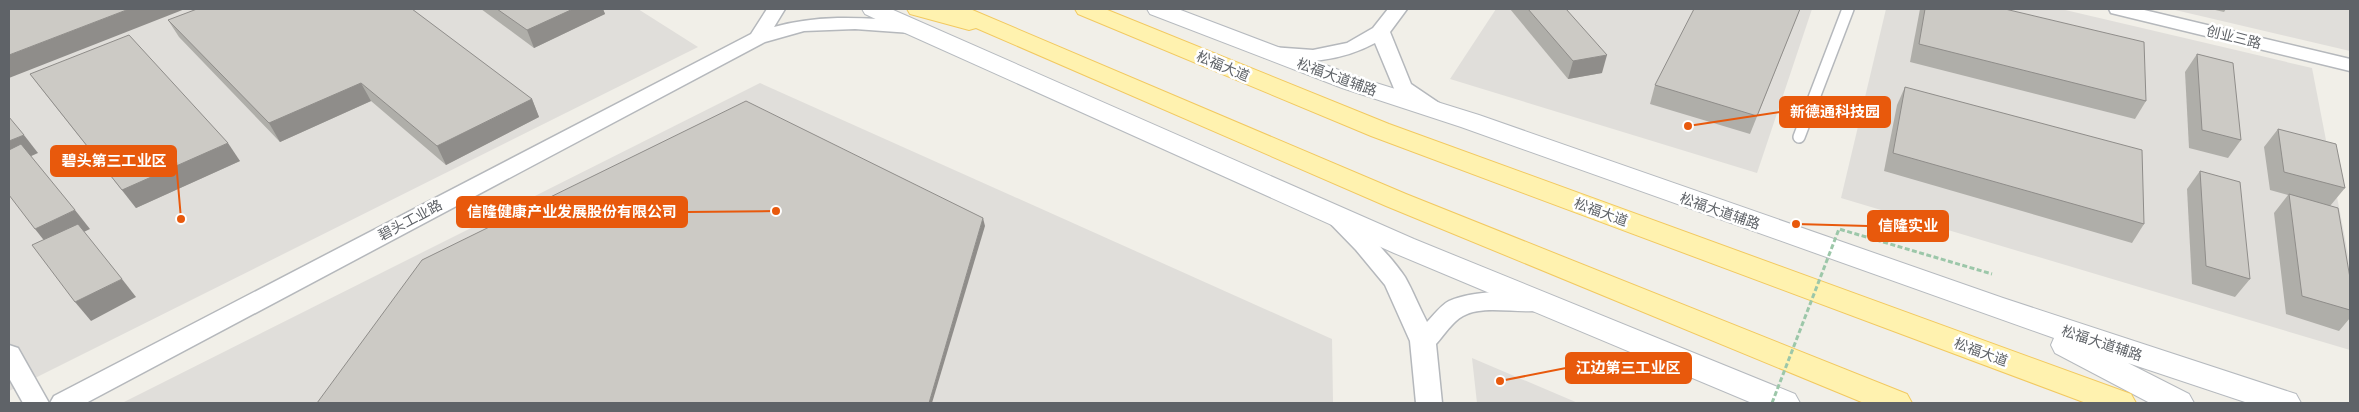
<svg xmlns="http://www.w3.org/2000/svg" width="2359" height="412" font-family="'Asap Condensed','Noto Sans SC',sans-serif">
	<rect width="100%" height="100%" fill="#f1efe8"/>
	<!-- industrial -->
	<g fill="#e0deda">
		<polygon points="9,9 638,9 698,47 9,391"/>
		<polygon points="1496,9 1812,9 1757,173 1450,79"/>
		<polygon points="1886,9 2061,9 2312,68 2350,264 2350,350 1841,198"/>
		<polygon points="2171,9 2350,9 2350,51"/>
		<polygon points="760,83 1332,339 1333,403 122,403"/>
		<polygon points="1472,358 1578,403 1477,403"/>
	</g>
	<g fill="none" stroke-linecap="round" stroke-linejoin="round">
		<defs>
			<polyline id="service" points="1799,137 1848,9"/>
			<g id="minor">
				<path d="M767 9H785L774 27C820 14 864 18 911 21L918 23 921 27 918 31 911 33 855 29 804 31 765 42 86 403H50L54 396 751 34Z"/>
				<path d="M1388 9H1407L1390 32 1411 84 1445 107 1448 111 1445 115 1438 117 1431 115 1395 91 1375 43C1342 61 1300 66 1264 57L1261 53 1264 49 1271 47 1313 50 1347 43 1373 28Z"/>
				<polygon points="2109,9 2140,9 2350,59 2350,71 2111,13"/>
				<path d="M1333 207C1352 213 1393 259 1405 277 1413 291 1419 307 1427 322 1433 316 1441 305 1449 301 1474 290 1523 289 1549 297L1552 303 1549 309C1525 316 1485 303 1463 316 1453 321 1444 335 1436 344L1442 403H1416L1410 341 1385 285 1356 250 1322 215 1325 210Z"/>
				<polygon points="9,345 18,348 49,403 23,403 9,378"/>
			</g>
			<g id="secondary">
				<polygon points="862,9 891,9 1414,239 1795,394 1800,403 1752,403 1394,253 903,32 865,14"/>
				<polygon points="1147,9 1178,9 1360,78 1479,115 2003,298 2296,394 2301,403 2248,403 2128,363 2189,394 2194,403 2150,403 2055,353 2051,345 2054,338 1461,127 1342,88 1150,14"/>
			</g>
			<g id="primary">
				<polygon points="907,9 970,9 1406,194 1907,394 1912,403 1864,403 1386,206 976,28 969,30 910,14"/>
				<polygon points="1075,9 1105,9 1389,124 2131,394 2136,403 2086,403 1371,136 1078,14"/>
			</g>
		</defs>
		<!-- service casing -->
		<use href="#service" stroke="#b5b8bc" stroke-width="14"/>
		<!-- minor casing -->
		<use href="#minor" stroke="#b5b8bc" stroke-width="3"/>
		<!-- secondary casing -->
		<use href="#secondary" stroke="#b6babf" stroke-width="2"/>
		<!-- primary casing -->
		<use href="#primary" stroke="#f2c960" stroke-width="2"/>
		<!-- service -->
		<use href="#service" stroke="#fff" stroke-width="11"/>
		<!-- minor -->
		<use href="#minor" fill="#fff" fill-rule="evenodd"/>
		<!-- secondary -->
		<use href="#secondary" fill="#fff" fill-rule="evenodd"/>
		<!-- primary -->
		<use href="#primary" fill="#fff2af" fill-rule="evenodd"/>
		<!-- path-bridge -->
		<polyline stroke="#9cc7a9" stroke-width="3" stroke-dasharray="5 2.5" stroke-linecap="butt" points="1772,403 1839,229 1992,274"/>
	</g>
	<!-- wall -->
	<g fill="#afaea9">
		<polygon points="481,9 603,9 605,14 534,48"/>
		<polygon points="1510,9 1566,9 1602,73 1568,79"/>
		<polygon points="1800,9 1750,134 1650,104 1655,85"/>
		<polygon points="1920,9 2005,9 2146,101 2135,119 1910,62"/>
		<polygon points="2211,9 2226,9 2224,12"/>
		<polygon points="168,20 532,99 539,117 446,165 371,101 280,142 179,37"/>
		<polygon points="2197,54 2241,140 2228,158 2189,148 2185,72"/>
		<polygon points="30,74 240,161 136,208 44,92"/>
		<polygon points="1905,87 2144,224 2132,243 1884,171 1897,105"/>
		<polygon points="2278,129 2345,188 2330,206 2350,278 2350,318 2339,331 2286,314 2274,213 2288,195 2270,190 2264,147"/>
		<polygon points="2200,171 2250,279 2235,297 2192,284 2187,189"/>
	</g>
	<!-- shaded-wall -->
	<g fill="#8f8d8a">
		<polygon points="129,9 185,9 9,78 9,55"/>
		<polygon points="573,9 603,9 605,14 534,48 527,30"/>
		<polygon points="1607,55 1602,73 1568,79 1573,61"/>
		<polygon points="361,83 371,101 280,142 269,123"/>
		<polygon points="532,99 539,117 446,165 437,146"/>
		<polygon points="24,135 38,153 9,166 9,141"/>
		<polygon points="228,143 240,161 136,208 122,190"/>
		<polygon points="75,210 90,229 50,248 35,229"/>
		<polygon points="983,218 985,226 932,403 929,403"/>
		<polygon points="122,279 136,297 91,321 75,302"/>
	</g>
	<!-- building -->
	<g fill="#cccac5" stroke="#8f8d8a">
		<polygon points="9,9 129,9 9,55"/>
		<polygon points="197,9 412,9 532,99 437,146 361,83 269,123 168,20"/>
		<polygon points="497,9 573,9 527,30"/>
		<polygon points="1528,9 1566,9 1607,55 1573,61"/>
		<polygon points="1694,9 1800,9 1757,116 1655,85"/>
		<polygon points="1925,9 2005,9 2144,42 2146,101 1919,44"/>
		<polygon points="129,35 228,143 122,190 30,74"/>
		<polygon points="2197,54 2233,63 2241,140 2202,130"/>
		<polygon points="1905,87 2142,150 2144,224 1893,153"/>
		<polygon points="746,101 983,218 929,403 317,403 422,260"/>
		<polygon points="9,117 24,135 9,141"/>
		<polygon points="2278,129 2336,144 2345,188 2284,172"/>
		<polygon points="21,144 75,210 35,229 9,195 9,150"/>
		<polygon points="2200,171 2240,182 2250,279 2206,266"/>
		<polygon points="2289,194 2338,208 2350,278 2350,310 2302,296"/>
		<polygon points="78,224 122,279 75,302 32,245"/>
	</g>
	<g text-anchor="middle" dominant-baseline="central" stroke-width="5" stroke-linejoin="round" paint-order="stroke">
		<!-- street labels -->
		<g font-size="14" fill="#5f6368" stroke="#fff">
			<text transform="translate(2234 37) rotate(14)">创业三路</text>
			<text transform="translate(1223 66) rotate(23)">松福大道</text>
			<text transform="translate(1337 77) rotate(20)">松福大道辅路</text>
			<text transform="translate(1720 211) rotate(19)">松福大道辅路</text>
			<text transform="translate(1601 212) rotate(20)">松福大道</text>
			<text transform="translate(410 220) rotate(-28)">碧头工业路</text>
			<text transform="translate(2102 343) rotate(18)">松福大道辅路</text>
			<text transform="translate(1981 352) rotate(20)">松福大道</text>
		</g>
	</g>
	<!-- callouts -->
	<path fill="none" stroke="#e8590c" stroke-width="2" d="M1688 126L1780 112M181 219L176 161M776 211L687 212M1796 224L1868 226M1500 381L1566 368"/>
	<g fill="#e8590c" stroke="#fff" stroke-width="2">
		<circle cx="1688" cy="126" r="5"/>
		<circle cx="181" cy="219" r="5"/>
		<circle cx="776" cy="211" r="5"/>
		<circle cx="1796" cy="224" r="5"/>
		<circle cx="1500" cy="381" r="5"/>
	</g>
	<g fill="#e8590c" stroke="#e8590c" stroke-width="2">
		<rect x="1780" y="97" width="110" height="30" rx="5"/>
		<rect x="51" y="146" width="125" height="30" rx="5"/>
		<rect x="457" y="197" width="230" height="30" rx="5"/>
		<rect x="1868" y="211" width="80" height="30" rx="5"/>
		<rect x="1566" y="353" width="125" height="30" rx="5"/>
	</g>
	<g font-size="15" text-anchor="middle" font-weight="bold" fill="#fff">
		<text x="1835" y="117">新德通科技园</text>
		<text x="114" y="166">碧头第三工业区</text>
		<text x="572" y="217">信隆健康产业发展股份有限公司</text>
		<text x="1908" y="231">信隆实业</text>
		<text x="1628" y="373">江边第三工业区</text>
	</g>
	<!-- border -->
	<rect width="2359" height="412" fill="none" stroke="#5f6368" stroke-width="20"/>
</svg>
